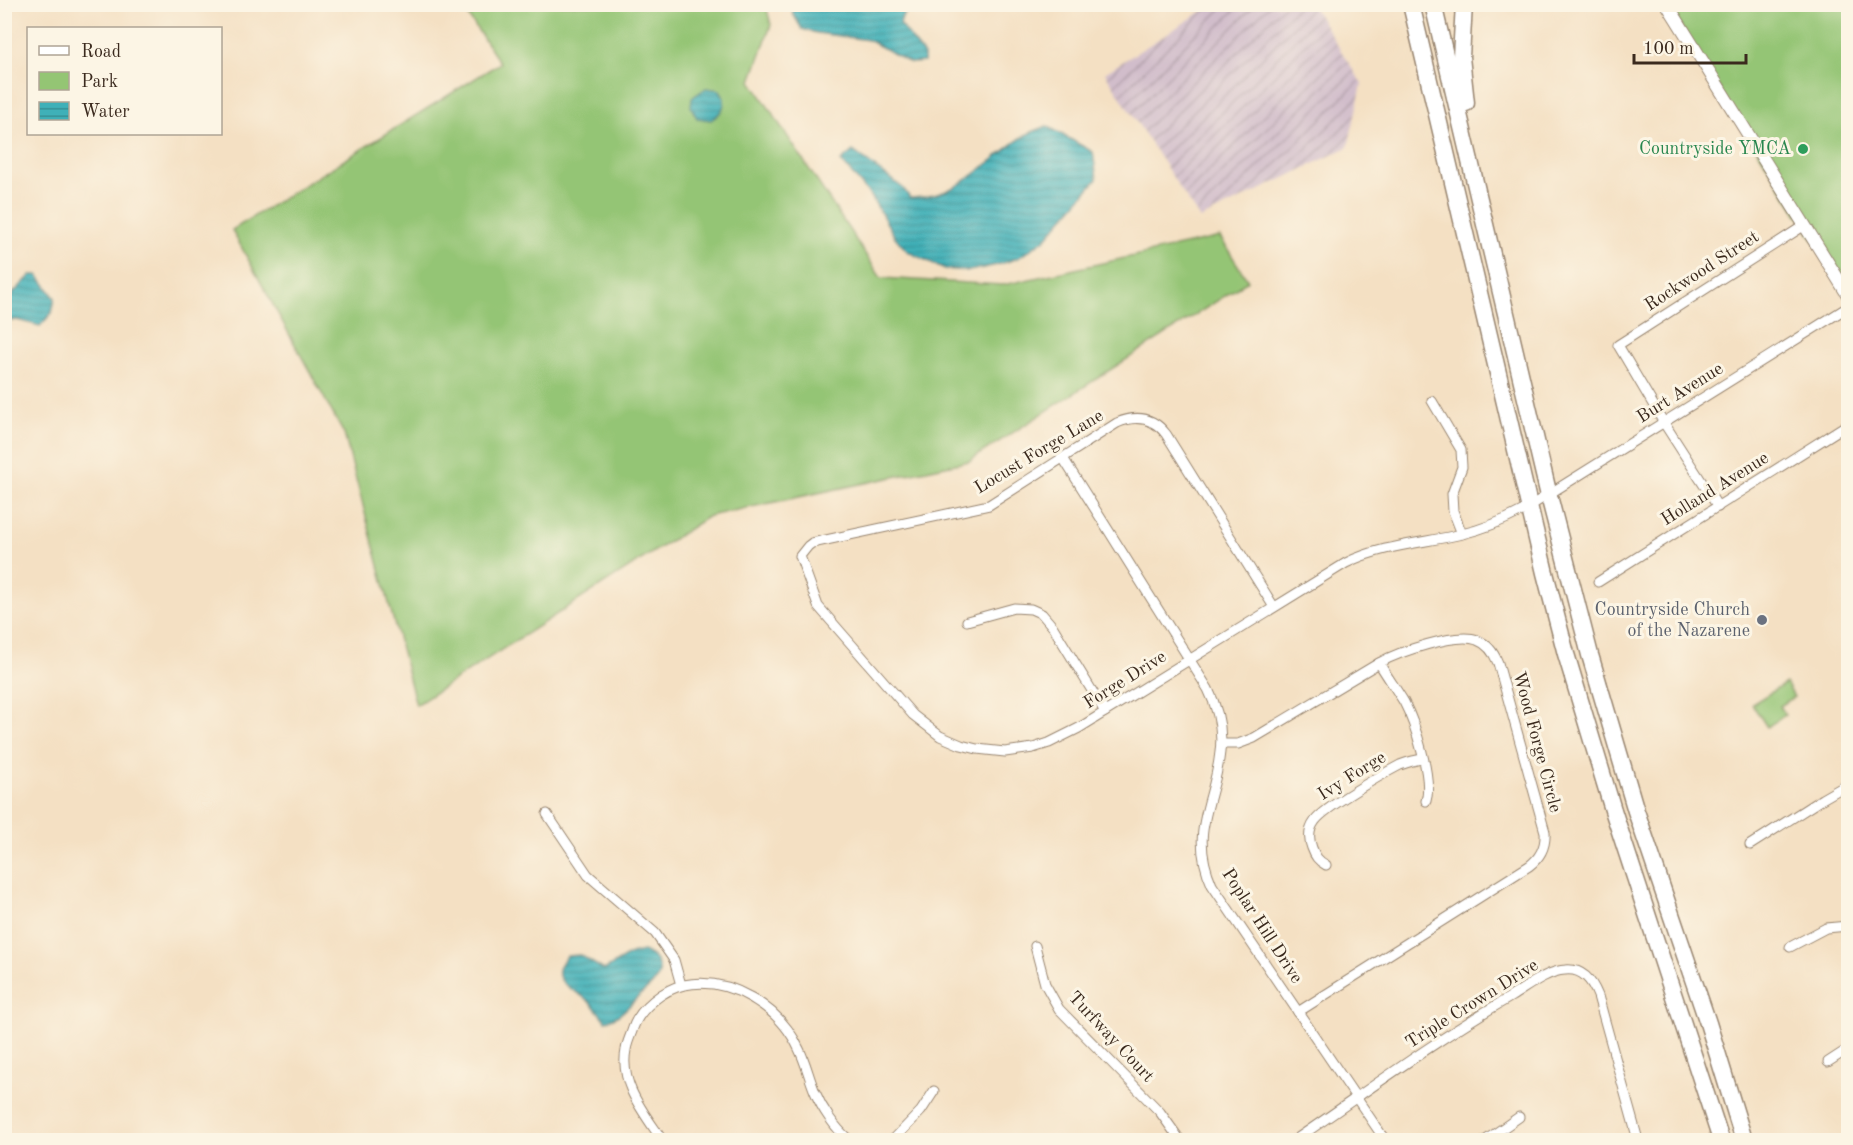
<svg xmlns="http://www.w3.org/2000/svg" width="1853" height="1145" font-family="'Old Standard TT',serif">
	<defs>
		<pattern id="industrial-furrows" width="10" height="10" patternUnits="userSpaceOnUse" patternTransform="scale(1.5)"><rect width="10" height="10" fill="#d1bdcb"/><path d="M-1 1l2-2M0 10L10 0M9 11l2-2" fill="none" stroke="#ab9aa4"/></pattern>
		<pattern id="water-rules" width="6" height="5" patternUnits="userSpaceOnUse" patternTransform="scale(1.5)"><rect width="6" height="5" fill="#3fb0b8"/><path d="M0 2.5h6" fill="none" stroke="#368f95"/></pattern>
	</defs>
	<rect width="100%" height="100%" fill="#fcf5e5"/>
	<filter id="ink" filterUnits="userSpaceOnUse"><feTurbulence type="fractalNoise" baseFrequency=".0167" numOctaves="2"/><feDisplacementMap in="SourceGraphic" scale="12" xChannelSelector="R" yChannelSelector="G"/><feConvolveMatrix kernelMatrix="1 2 1 2 8 2 1 2 1" color-interpolation-filters="sRGB"/></filter>
	<filter id="wash" filterUnits="userSpaceOnUse"><feTurbulence type="fractalNoise" baseFrequency=".008" numOctaves="4" result="noise"/><feDisplacementMap in="SourceGraphic" scale="24" xChannelSelector="R" yChannelSelector="G"/><feGaussianBlur stdDeviation="1.35" result="paint"/><feColorMatrix in="noise" values="0 0 0 0 0 0 0 0 0 0 0 0 0 0 0 0 0 1.4 0 .05"/><feComposite in="paint" operator="in"/></filter>
	<g filter="url(#wash)">
		<rect width="100%" height="100%" fill="#f4e0c3"/>
		<!-- industrial -->
		<polygon fill="url(#industrial-furrows)" points="1312,5 1362,84 1348,147 1200,219 1105,73 1212,5"/>
		<!-- green -->
		<g fill="#94c574" stroke="#687849" stroke-width="1.5">
			<polygon points="461,5 766,5 771,25 751,81 881,278 1003,285 1220,237 1248,281 969,461 709,516 416,705 344,434 232,230 500,63"/>
			<polygon points="1667,5 1848,5 1848,295"/>
			<polygon points="1786,683 1794,697 1780,706 1785,715 1767,727 1752,704"/>
		</g>
		<!-- water -->
		<g fill="url(#water-rules)" stroke="#3d6d6b" stroke-width="1.5">
			<polygon points="792,5 915,5 902,16 900,24 924,55 924,62 910,63 869,40 817,33 802,29 793,14"/>
			<path d="M706 88 720 90C729 103 723 112 711 120L697 118 691 107 692 98Z"/>
			<path d="M1047 126 1093 152 1097 179 1045 239 1018 258 997 265 969 271 945 269 908 252 895 237 871 196 841 161 853 151 903 188 910 198C960 199 987 159 1026 135 1033 131 1041 129 1047 126Z"/>
			<path d="M31 275H38L55 298 52 313 40 326 17 320 5 322C1 298 16 292 31 275Z"/>
			<path d="M643 951C654 955 665 968 656 980 652 986 644 991 639 996 629 1006 620 1017 606 1021 599 1014 594 1004 586 999 569 986 546 980 567 956L580 955 604 970 631 954Z"/>
		</g>
	</g>
	<g filter="url(#ink)">
		<g fill="none" stroke-linecap="round" stroke-linejoin="round">
			<defs>
				<g id="street">
					<polyline points="1432,401 1461,450 1462,467 1452,494 1453,511 1462,534"/>
					<path d="M1063 458 1208 689C1218 709 1223 730 1220 752 1215 803 1188 831 1212 885L1385 1140"/>
					<polyline points="1718,507 1664,423 1618,345 1805,225"/>
					<polyline points="1598,582 1848,424"/>
					<path d="M1274 607 1166 434C1153 417 1136 415 1117 423L989 505 812 543 808 546 800 556 818 606 913 715 940 736 961 745 977 749 1005 752 1033 748 1049 743 1079 728 1346 563C1382 545 1424 543 1462 534 1483 529 1503 521 1522 511L1848 307"/>
					<polyline points="967,621 1014,608 1031,609 1042,614 1053,627 1105,712"/>
					<path d="M1379 663C1387 676 1396 689 1404 702 1415 723 1433 779 1426 801"/>
					<path d="M1221 744H1238L1254 738 1379 663C1398 652 1457 632 1477 640 1488 644 1494 653 1498 663L1545 832C1546 846 1541 857 1529 866L1298 1012"/>
					<polyline points="547,814 588,875 655,933 674,960 681,985"/>
					<polyline points="1750,845 1822,799 1848,784"/>
					<path d="M1326 865C1318 861 1315 856 1312 848 1308 838 1309 829 1315 821 1325 807 1383 774 1400 765 1408 762 1415 760 1423 759"/>
					<polyline points="1035,946 1045,984 1059,1009 1160,1112 1180,1140"/>
					<polyline points="1790,947 1826,928 1848,926"/>
					<polyline points="1828,1062 1848,1049"/>
					<path d="M662 1140C645 1114 619 1084 626 1050 627 1042 631 1035 633 1028 640 1008 664 989 684 985 730 976 780 1007 799 1049 806 1063 809 1078 815 1092 822 1109 835 1128 849 1140"/>
					<polyline points="893,1140 921,1111 934,1091"/>
					<path d="M1295 1140C1367 1091 1437 1039 1512 996 1528 986 1547 971 1565 970 1583 968 1592 981 1598 996L1638 1140"/>
					<polyline points="1486,1140 1519,1117"/>
				</g>
				<polyline id="secondary" points="1667,4 1848,295"/>
				<g id="highway">
					<polyline points="1411,4 1545,573 1566,654 1613,810 1721,1140"/>
					<polyline points="1433,4 1549,496 1590,655 1636,811 1708,1023 1744,1140"/>
					<polyline points="1464,4 1461,57 1466,103"/>
				</g>
			</defs>
			<!-- street casing -->
			<use href="#street" stroke="#988570" stroke-width="11"/>
			<!-- secondary casing -->
			<use href="#secondary" stroke="#988570" stroke-width="14"/>
			<!-- highway casing -->
			<use href="#highway" stroke="#988570" stroke-width="19"/>
			<!-- street -->
			<use href="#street" stroke="#fff" stroke-width="9"/>
			<!-- secondary -->
			<use href="#secondary" stroke="#fff" stroke-width="12"/>
			<!-- highway -->
			<use href="#highway" stroke="#fff" stroke-width="16"/>
		</g>
	</g>
	<!-- markers -->
	<circle fill="#2e9e5b" stroke="#fcf5e5" stroke-width="2" cx="1803" cy="149" r="6"/>
	<circle fill="#6b7280" stroke="#fcf5e5" stroke-width="2" cx="1762" cy="620" r="6"/>
	<g text-anchor="middle" dominant-baseline="central" stroke-width="6" stroke-linejoin="round" paint-order="stroke">
		<!-- leisure labels -->
		<g font-size="18" fill="#27864d" stroke="#fcf5e5" text-anchor="end">
			<text x="1791" y="149">Countryside YMCA</text>
		</g>
		<!-- street labels -->
		<g font-size="18" fill="#3b2a1e" stroke="#fcf5e5">
			<text transform="translate(1702 271) rotate(-33)">Rockwood Street</text>
			<text transform="translate(1680 393) rotate(-32)">Burt Avenue</text>
			<text transform="translate(1039 452) rotate(-31)">Locust Forge Lane</text>
			<text transform="translate(1715 489) rotate(-32)">Holland Avenue</text>
			<text transform="translate(1125 680) rotate(-32)">Forge Drive</text>
			<text transform="translate(1537 742) rotate(75)">Wood Forge Circle</text>
			<text transform="translate(1352 776) rotate(-32)">Ivy Forge</text>
			<text transform="translate(1262 926) rotate(57)">Poplar Hill Drive</text>
			<text transform="translate(1472 1004) rotate(-32)">Triple Crown Drive</text>
			<text transform="translate(1111 1037) rotate(47)">Turfway Court</text>
		</g>
		<!-- worship labels -->
		<g font-size="18" fill="#5b616d" stroke="#fcf5e5" text-anchor="end">
			<text x="1750" y="610">Countryside Church<tspan x="1750" dy="21">of the Nazarene</tspan></text>
		</g>
	</g>
	<!-- margin -->
	<rect width="1853" height="1145" fill="none" stroke="#fcf5e5" stroke-width="24"/>
	<!-- legend -->
	<rect x="27" y="27" width="195" height="108" fill="#fcf5e5" stroke="#afa495" stroke-width="1.5"/>
	<rect x="39" y="46" width="30" height="9" fill="#ffffff" stroke="#afa495" stroke-width="1.5"/>
	<text x="81" y="57" font-size="18" fill="#3b2a1e">Road</text>
	<rect x="39" y="72" width="30" height="18" fill="#94c574" stroke="#afa495" stroke-width="1.5"/>
	<text x="81" y="87" font-size="18" fill="#3b2a1e">Park</text>
	<rect x="39" y="102" width="30" height="18" fill="url(#water-rules)" stroke="#afa495" stroke-width="1.5"/>
	<text x="81" y="117" font-size="18" fill="#3b2a1e">Water</text>
	<!-- scale -->
	<path d="M1634 54v9h112v-9" fill="none" stroke="#3b2a1e" stroke-width="3"/>
	<text x="1643" y="54" font-size="18" fill="#3b2a1e" stroke="#fcf5e5" stroke-width="4.5" paint-order="stroke">100 m</text>
</svg>
